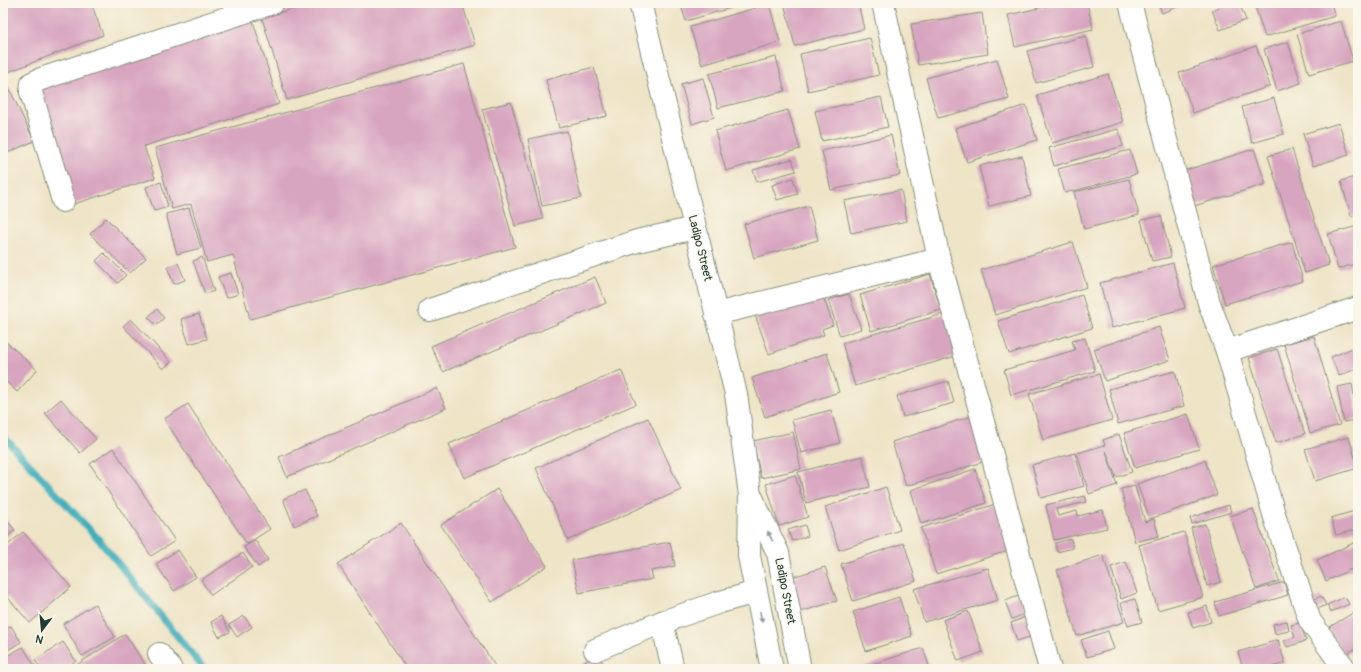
<svg xmlns="http://www.w3.org/2000/svg" width="1361" height="672" font-family="Pangolin,sans-serif">
	<rect width="100%" height="100%" fill="#fbf7ec"/>
	<filter id="ink" filterUnits="userSpaceOnUse"><feTurbulence type="fractalNoise" baseFrequency=".025" numOctaves="2"/><feDisplacementMap in="SourceGraphic" scale="8" xChannelSelector="R" yChannelSelector="G"/><feConvolveMatrix kernelMatrix="1 2 1 2 8 2 1 2 1" color-interpolation-filters="sRGB"/></filter>
	<filter id="wash" filterUnits="userSpaceOnUse"><feTurbulence type="fractalNoise" baseFrequency=".012" numOctaves="4" result="noise"/><feDisplacementMap in="SourceGraphic" scale="16" xChannelSelector="R" yChannelSelector="G"/><feGaussianBlur stdDeviation="0.9" result="paint"/><feColorMatrix in="noise" values="0 0 0 0 0 0 0 0 0 0 0 0 0 0 0 0 0 1.4 0 .05"/><feComposite in="paint" operator="in"/></filter>
	<g filter="url(#wash)">
		<rect width="100%" height="100%" fill="#eee4c6"/>
		<g fill="none" stroke-linecap="round" stroke-linejoin="round">
			<!-- stream -->
			<polyline stroke="#3eaeba" stroke-width="7" points="3,436 102,543 204,669"/>
		</g>
		<g id="blocks">
			<!-- building -->
			<g fill="#d8a5c0">
				<polygon points="3,3 91,3 103,35 3,74"/>
				<polygon points="312,3 462,3 475,45 287,100 262,18"/>
				<polygon points="680,3 741,3 741,5 686,21"/>
				<polygon points="784,3 800,3 801,6 815,3 858,3 864,29 795,46"/>
				<polygon points="1062,3 1087,3 1093,29 1015,47 1008,15"/>
				<polygon points="1158,3 1187,3 1162,13"/>
				<polygon points="1230,3 1239,3 1246,20 1220,30 1212,10"/>
				<polygon points="1254,3 1331,3 1335,16 1265,37"/>
				<polygon points="769,4 780,42 702,65 690,27"/>
				<polygon points="982,13 988,54 918,65 911,24"/>
				<polygon points="252,18 279,104 144,146 155,178 74,204 36,85"/>
				<polygon points="1341,21 1353,61 1309,74 1297,34"/>
				<polygon points="1086,36 1094,67 1036,83 1027,51"/>
				<polygon points="870,38 879,75 808,91 800,54"/>
				<polygon points="1288,42 1301,83 1277,91 1264,49"/>
				<polygon points="1256,46 1270,86 1193,113 1179,73"/>
				<polygon points="776,57 785,91 718,108 709,74"/>
				<polygon points="997,59 1009,99 938,118 926,78"/>
				<polygon points="464,64 515,247 250,319 233,255 207,262 191,204 172,209 155,148"/>
				<polygon points="594,67 607,116 559,128 546,80"/>
				<polygon points="1108,74 1123,122 1052,143 1037,95"/>
				<polygon points="703,78 714,117 692,124 681,84"/>
				<polygon points="6,81 34,141 3,155 3,82"/>
				<polygon points="881,97 888,127 822,141 815,111"/>
				<polygon points="1274,98 1284,134 1252,143 1242,107"/>
				<polygon points="511,102 543,219 515,226 482,109"/>
				<polygon points="1026,105 1037,140 967,162 955,128"/>
				<polygon points="788,110 800,149 726,171 715,131"/>
				<polygon points="1339,123 1349,155 1313,166 1303,134"/>
				<polygon points="1118,129 1123,146 1054,166 1049,148"/>
				<polygon points="567,131 581,198 542,206 528,139"/>
				<polygon points="891,135 900,175 831,190 822,151"/>
				<polygon points="1254,149 1266,184 1194,206 1183,171"/>
				<polygon points="1292,149 1329,265 1305,273 1268,156"/>
				<polygon points="1130,150 1137,174 1065,193 1058,169"/>
				<polygon points="1022,156 1031,196 989,206 979,166"/>
				<polygon points="792,159 796,171 757,182 753,170"/>
				<polygon points="1358,176 1358,214 1351,216 1341,181"/>
				<polygon points="793,178 798,194 777,200 772,185"/>
				<polygon points="1129,179 1139,215 1084,229 1074,192"/>
				<polygon points="161,182 168,207 154,211 146,187"/>
				<polygon points="901,190 907,221 851,233 844,201"/>
				<polygon points="809,206 818,240 754,258 744,224"/>
				<polygon points="189,208 201,248 177,254 166,214"/>
				<polygon points="1161,216 1171,257 1152,261 1141,220"/>
				<polygon points="106,218 146,258 130,273 90,234"/>
				<polygon points="1358,226 1358,263 1338,269 1328,234"/>
				<polygon points="1073,242 1087,287 995,315 981,270"/>
				<polygon points="1292,242 1303,281 1225,304 1213,265"/>
				<polygon points="104,253 126,275 118,283 96,261"/>
				<polygon points="202,257 214,291 205,294 193,261"/>
				<polygon points="178,263 185,280 174,284 167,267"/>
				<polygon points="1173,263 1185,308 1112,328 1100,283"/>
				<polygon points="231,273 238,294 226,298 218,277"/>
				<polygon points="930,274 941,310 871,331 860,295"/>
				<polygon points="595,277 606,303 443,372 431,346"/>
				<polygon points="849,294 861,329 840,336 828,300"/>
				<polygon points="1082,295 1092,328 1009,354 998,321"/>
				<polygon points="823,296 833,325 822,329 824,335 769,354 754,312"/>
				<polygon points="157,309 164,318 156,325 148,317"/>
				<polygon points="947,313 959,355 855,386 842,343"/>
				<polygon points="199,314 207,339 189,344 181,319"/>
				<polygon points="131,319 171,362 163,369 123,326"/>
				<polygon points="1159,327 1170,360 1105,381 1094,349"/>
				<polygon points="1314,336 1340,425 1310,433 1284,344"/>
				<polygon points="1085,338 1095,371 1011,395 1004,370 1075,350 1072,341"/>
				<polygon points="3,339 37,370 17,392 3,379"/>
				<polygon points="1353,348 1358,360 1358,368 1339,376 1331,357"/>
				<polygon points="1277,349 1305,434 1276,443 1249,358"/>
				<polygon points="827,353 839,392 765,417 752,378"/>
				<polygon points="621,370 636,404 464,478 449,444"/>
				<polygon points="1175,371 1184,406 1118,424 1109,389"/>
				<polygon points="1099,374 1112,420 1043,440 1029,394"/>
				<polygon points="948,381 954,403 903,417 897,396"/>
				<polygon points="1352,384 1358,419 1344,422 1337,387"/>
				<polygon points="437,388 446,408 287,477 279,457"/>
				<polygon points="61,399 96,439 80,453 45,413"/>
				<polygon points="188,404 270,529 247,544 164,419"/>
				<polygon points="831,410 840,443 801,453 792,420"/>
				<polygon points="1188,414 1199,449 1135,468 1124,433"/>
				<polygon points="975,415 989,460 906,486 892,442"/>
				<polygon points="648,418 681,490 568,540 536,468"/>
				<polygon points="793,432 801,469 761,478 753,441"/>
				<polygon points="1119,434 1132,472 1116,477 1106,451 1117,485 1089,494 1077,453 1105,445 1103,440"/>
				<polygon points="1349,437 1358,468 1315,481 1305,449"/>
				<polygon points="113,448 175,541 151,556 90,464"/>
				<polygon points="1075,453 1084,486 1041,498 1032,465"/>
				<polygon points="862,456 870,487 806,503 798,472"/>
				<polygon points="1205,460 1217,495 1150,519 1137,484"/>
				<polygon points="975,469 986,503 921,524 911,490"/>
				<polygon points="795,475 808,517 779,526 766,484"/>
				<polygon points="1135,486 1145,522 1154,519 1159,536 1135,542 1121,489"/>
				<polygon points="886,487 900,530 839,550 825,507"/>
				<polygon points="497,489 547,566 492,602 441,525"/>
				<polygon points="305,490 317,516 294,526 283,499"/>
				<polygon points="1085,496 1087,502 1056,509 1058,516 1077,511 1078,516 1103,510 1107,528 1054,540 1046,505"/>
				<polygon points="1002,502 1017,548 936,574 921,528"/>
				<polygon points="1229,505 1231,512 1192,524 1190,518"/>
				<polygon points="1253,509 1279,581 1256,589 1230,516"/>
				<polygon points="1358,510 1358,529 1336,535 1331,518"/>
				<polygon points="3,516 15,530 3,540"/>
				<polygon points="401,523 497,669 407,669 338,564"/>
				<polygon points="1205,524 1221,582 1207,586 1191,528"/>
				<polygon points="805,525 808,536 792,541 788,530"/>
				<polygon points="23,532 71,587 30,623 3,592 3,549"/>
				<polygon points="1184,532 1203,597 1158,610 1139,545"/>
				<polygon points="1071,539 1073,548 1057,552 1055,543"/>
				<polygon points="255,540 268,560 258,567 244,547"/>
				<polygon points="1358,541 1358,566 1326,581 1317,560"/>
				<polygon points="670,542 675,566 651,571 653,579 579,593 572,560"/>
				<polygon points="904,543 916,581 853,601 841,564"/>
				<polygon points="178,550 196,577 174,591 156,564"/>
				<polygon points="243,553 252,567 211,595 201,580"/>
				<polygon points="1103,555 1124,622 1077,636 1057,570"/>
				<polygon points="1126,562 1137,593 1121,599 1111,567"/>
				<polygon points="825,567 837,601 800,612 789,578"/>
				<polygon points="988,568 998,600 924,622 914,589"/>
				<polygon points="1284,582 1288,595 1219,616 1215,602"/>
				<polygon points="1021,595 1027,613 1012,619 1005,601"/>
				<polygon points="1321,596 1326,605 1316,610 1311,601"/>
				<polygon points="899,597 912,636 866,651 853,612"/>
				<polygon points="1345,597 1349,604 1331,612 1327,605"/>
				<polygon points="1135,599 1142,622 1128,626 1121,603"/>
				<polygon points="95,604 115,637 82,656 63,624"/>
				<polygon points="1207,606 1211,622 1193,628 1188,612"/>
				<polygon points="3,607 7,614 3,617"/>
				<polygon points="1358,610 1358,647 1345,655 1328,628"/>
				<polygon points="968,611 983,652 958,661 943,620"/>
				<polygon points="221,616 230,632 219,637 211,622"/>
				<polygon points="244,616 252,627 237,637 229,625"/>
				<polygon points="1028,616 1035,635 1017,641 1011,623"/>
				<polygon points="1287,621 1289,631 1275,634 1273,624"/>
				<polygon points="1300,623 1306,641 1287,647 1284,641 1295,637 1291,625"/>
				<polygon points="11,626 21,642 3,653 3,630"/>
				<polygon points="1108,631 1114,649 1087,657 1081,640"/>
				<polygon points="125,634 148,669 70,669"/>
				<polygon points="1278,640 1285,663 1266,669 1243,669 1238,652"/>
				<polygon points="63,642 76,661 64,669 41,669 35,660"/>
				<polygon points="23,647 36,668 34,669 3,669 3,658"/>
				<polygon points="923,648 930,669 857,669"/>
				<polygon points="597,654 607,669 574,669"/>
			</g>
		</g>
	</g>
	<g filter="url(#ink)">
		<use href="#blocks" fill-opacity="0" stroke="#86907d" stroke-width="1"/>
		<g fill="none" stroke-linecap="round" stroke-linejoin="round">
			<defs>
				<g id="minor">
					<polyline points="883,3 939,259 1050,669"/>
					<polyline points="1130,3 1209,303 1227,351 1276,521 1310,621 1345,669"/>
					<polyline points="63,201 31,92 32,83 41,79 272,3"/>
					<polyline points="430,310 637,241 695,228"/>
					<polyline points="716,314 939,259"/>
					<polyline points="1227,351 1358,308"/>
					<polyline points="662,622 673,669"/>
					<polyline points="595,650 662,622 720,602 756,592"/>
					<polyline points="159,654 171,669"/>
				</g>
				<g id="major">
					<polyline points="640,3 736,394 750,495 749,556 772,669"/>
					<polyline points="752,498 778,553 800,669"/>
				</g>
			</defs>
			<!-- minor casing -->
			<use href="#minor" stroke="#86907d" stroke-width="24"/>
			<!-- major casing -->
			<use href="#major" stroke="#86907d" stroke-width="24"/>
			<!-- minor -->
			<use href="#minor" stroke="#fff" stroke-width="22"/>
			<!-- major -->
			<use href="#major" stroke="#fff" stroke-width="22"/>
		</g>
		<!-- one-way arrows -->
		<defs><path id="oneway-solid" d="M-6-.8H1V-3.2L6.5 0L1 3.2V.8H-6Z"/></defs>
		<g fill="#8f9e9a">
			<use href="#oneway-solid" transform="translate(770 536) rotate(-116)"/>
			<use href="#oneway-solid" transform="translate(761 617) rotate(78)"/>
		</g>
	</g>
	<g text-anchor="middle" dominant-baseline="central" stroke-width="3" stroke-linejoin="round" paint-order="stroke">
		<!-- street labels -->
		<g font-size="12" fill="#1f3d34" stroke="#fbf7ec">
			<text transform="translate(700 248) rotate(76)">Ladipo Street</text>
			<text transform="translate(785 591) rotate(79)">Ladipo Street</text>
		</g>
	</g>
	<!-- margin -->
	<rect width="1361" height="672" fill="none" stroke="#fbf7ec" stroke-width="16"/>
	<!-- north arrow -->
	<g transform="translate(42 630) rotate(196)" stroke="#fbf7ec" stroke-width="3" paint-order="stroke">
	<path d="M0-3L7 15L0 10L-7 15Z" fill="#1f3d34"/>
	<text y="-6" font-size="11" font-weight="bold" text-anchor="middle" fill="#1f3d34">N</text>
	</g>
</svg>
